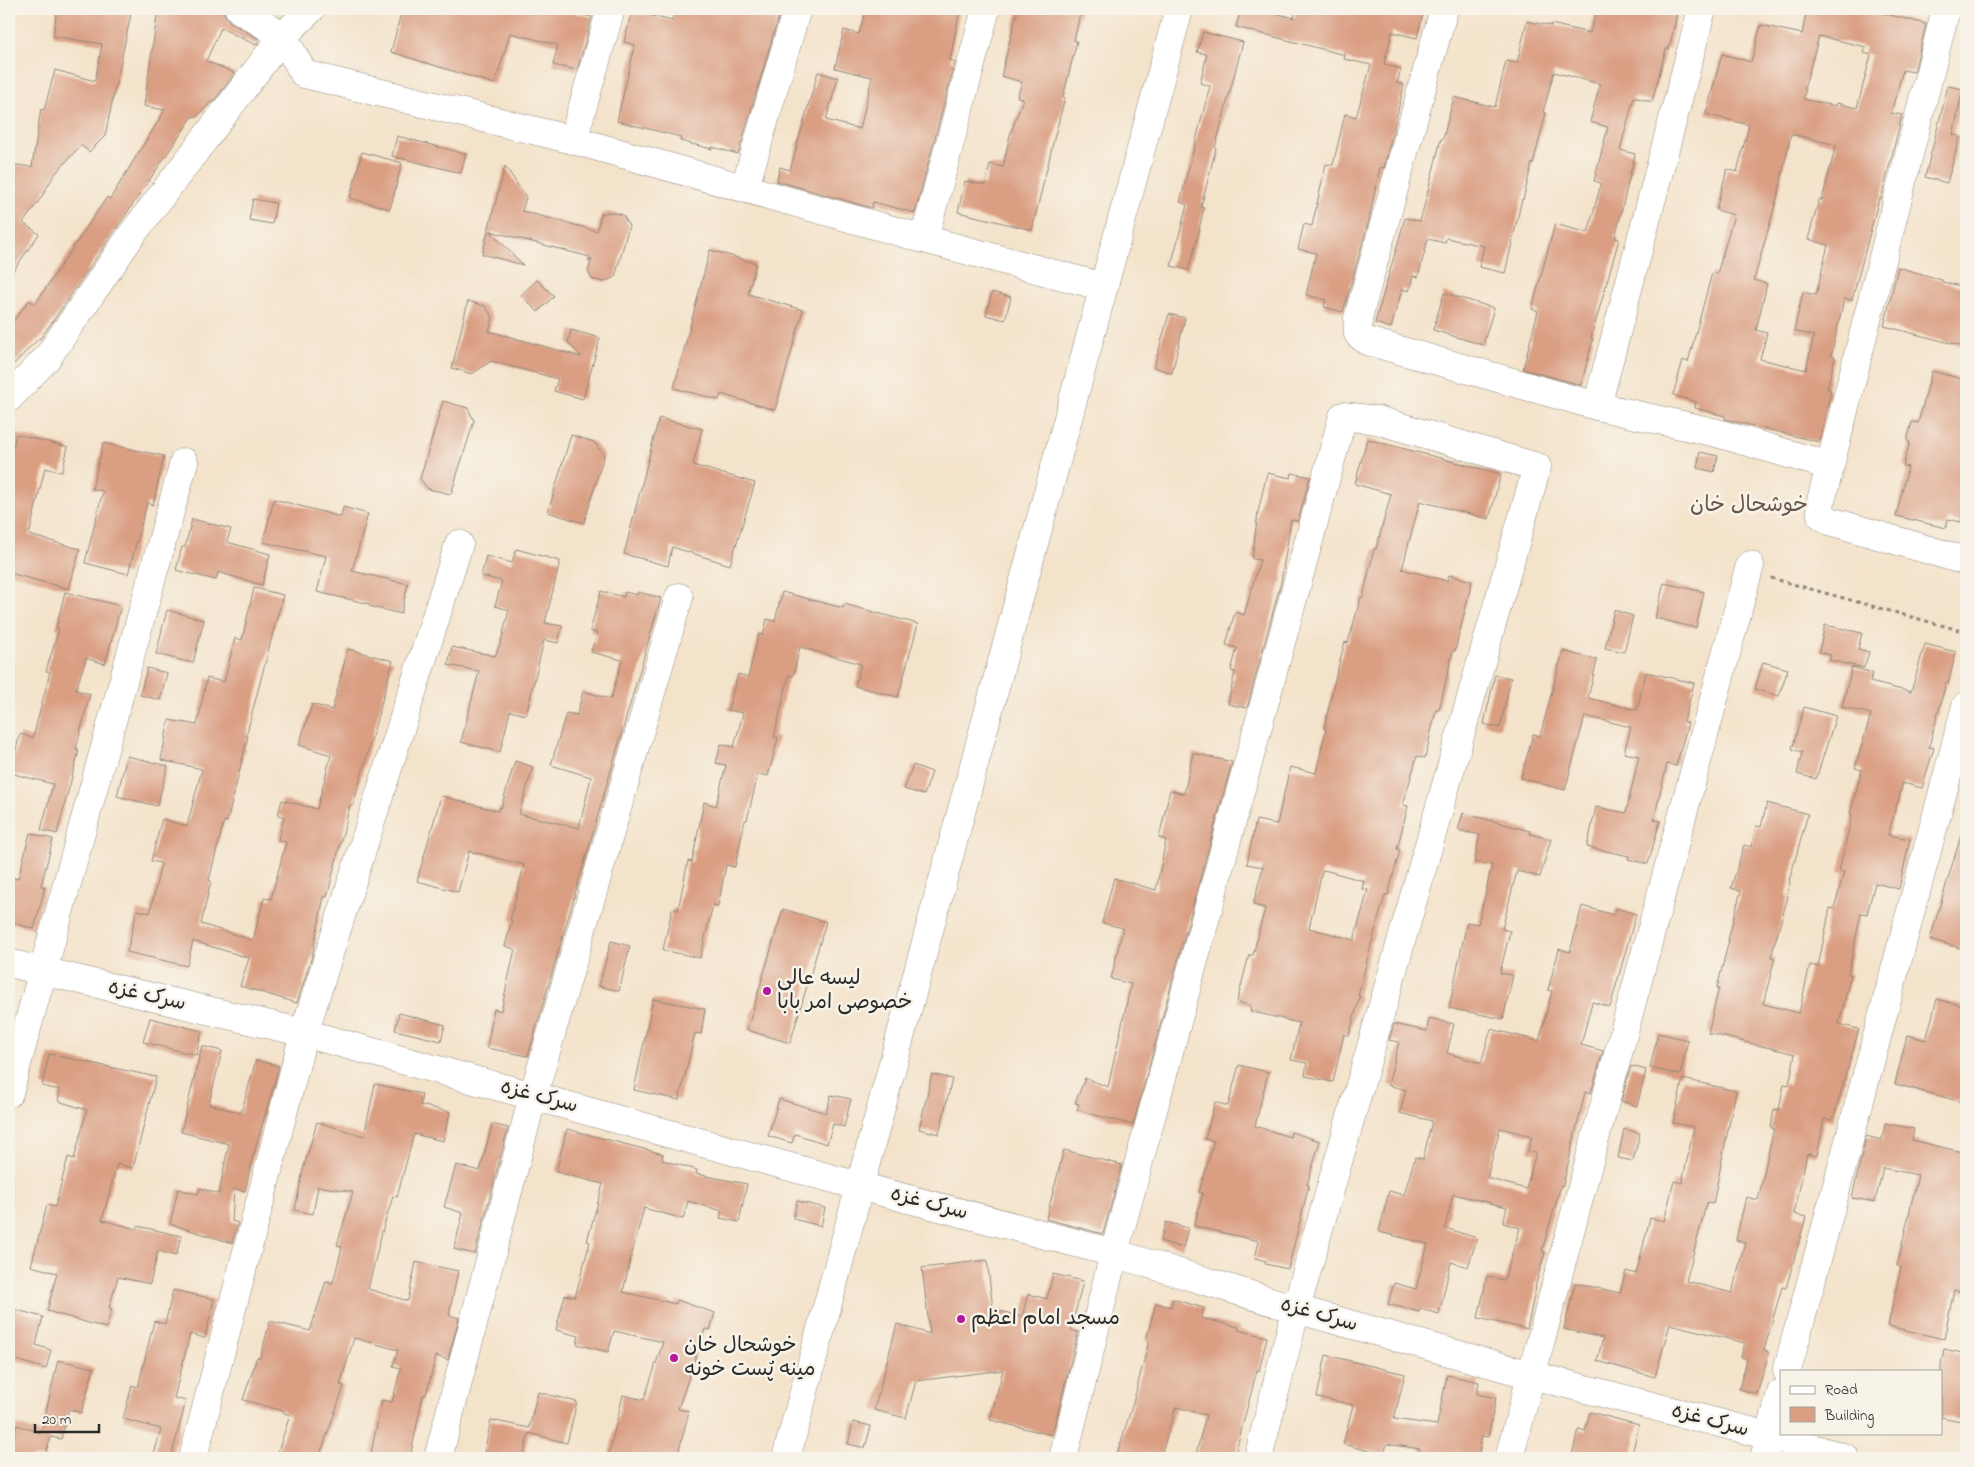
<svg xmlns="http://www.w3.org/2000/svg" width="1975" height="1467" font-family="'Indie Flower','Playpen Sans Arabic',sans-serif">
	<rect width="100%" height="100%" fill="#f7f3e8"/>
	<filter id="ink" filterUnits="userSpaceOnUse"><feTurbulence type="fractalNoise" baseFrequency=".02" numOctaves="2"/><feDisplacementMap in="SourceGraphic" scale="10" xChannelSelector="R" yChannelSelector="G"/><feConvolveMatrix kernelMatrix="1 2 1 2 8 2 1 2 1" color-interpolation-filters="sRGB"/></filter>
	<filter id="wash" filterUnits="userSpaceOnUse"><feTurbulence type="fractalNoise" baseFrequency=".0096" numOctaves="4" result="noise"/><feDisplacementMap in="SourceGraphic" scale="20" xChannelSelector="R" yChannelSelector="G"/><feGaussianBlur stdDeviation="1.12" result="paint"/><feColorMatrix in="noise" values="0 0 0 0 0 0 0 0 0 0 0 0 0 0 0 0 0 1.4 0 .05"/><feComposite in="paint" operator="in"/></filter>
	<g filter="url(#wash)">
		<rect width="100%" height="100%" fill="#f4e3cb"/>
		<g id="blocks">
			<!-- building -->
			<g fill="#da9f83" fill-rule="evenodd">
				<polygon points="57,9 132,9 105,136 89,152 81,145 54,175 41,198 23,223 39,234 9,277 9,164 32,167 41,109 44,110 55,70 95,81 102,44 53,36"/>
				<polygon points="158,9 223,9 225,16 230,22 260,40 256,45 221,28 206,61 235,73 214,101 212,101 197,117 193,116 55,318 40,339 39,338 9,369 9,327 29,300 35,304 107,197 110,199 165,110 144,106"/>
				<polygon points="402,9 562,9 592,17 577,70 553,65 558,45 510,33 495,84 391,52"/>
				<polygon points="675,9 781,9 738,154 712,147 712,149 680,141 681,137 617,121 635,45 624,42 632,11 672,21"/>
				<polygon points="866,9 960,9 950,60 955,62 915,213 873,202 872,208 777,181 780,167 790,170 818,72 838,78 826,120 860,129 872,77 835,68 844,30 859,34"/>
				<polygon points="1018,9 1081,9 1074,41 1077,41 1063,97 1065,98 1055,135 1032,230 958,212 965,181 985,185 990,164 1003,167 1010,135 1023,99 1017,97 1022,82 1001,76"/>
				<polygon points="1241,9 1260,9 1294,18 1296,9 1424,9 1417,38 1392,32 1384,64 1401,69 1397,83 1404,85 1384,168 1380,167 1369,220 1343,312 1324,307 1326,300 1306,295 1316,253 1298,249 1304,224 1312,226 1326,164 1333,165 1345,114 1356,117 1371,65 1344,59 1345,55 1236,27"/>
				<polygon points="1597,9 1678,9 1669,49 1666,49 1652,102 1634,97 1620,150 1635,154 1615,238 1619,239 1591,338 1593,339 1581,385 1523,369 1538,311 1532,309 1555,224 1588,233 1601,183 1594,181 1608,127 1590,122 1600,84 1554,72 1543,112 1546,113 1533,164 1532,163 1523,200 1522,199 1505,273 1479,267 1484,246 1446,238 1445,243 1428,239 1418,277 1413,276 1409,291 1402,289 1391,328 1375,323 1405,218 1420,221 1423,211 1441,139 1443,139 1454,97 1495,107 1506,61 1517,63 1527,21 1551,26 1551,24 1590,33"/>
				<path d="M1807 9H1866L1926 24 1914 72 1903 70 1891 113 1902 115 1881 199H1879L1852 300 1844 299 1831 356 1835 357 1827 389 1831 390 1819 442 1725 419V416L1695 408 1696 402 1673 395 1683 360 1688 362 1712 273 1717 274 1734 215 1716 210 1727 169 1737 172 1749 125 1706 114 1722 54 1751 62 1761 25 1802 34ZM1819 36 1866 47 1864 53 1871 55 1857 108 1837 103 1836 106 1803 99 1806 90 1804 89ZM1791 134 1836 145 1822 200H1819L1808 239 1828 245 1816 295 1803 292 1794 331 1814 336 1806 370 1760 359 1767 333 1756 330 1767 284 1754 280 1782 180 1781 179Z"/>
				<polygon points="1203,32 1243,42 1215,148 1216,148 1201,207 1204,208 1199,229 1200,229 1188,270 1171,266 1187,205 1180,202 1210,86 1200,83 1207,54 1197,52"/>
				<polygon points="1948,86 1963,89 1953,135 1960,136 1947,183 1925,177"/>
				<polygon points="397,136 466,154 461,173 392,156"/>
				<polygon points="362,152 402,163 390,209 350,198"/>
				<polygon points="505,166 526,197 522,211 597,231 601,214 609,212 623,215 629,226 615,277 604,282 592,279 588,272 592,259 588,262 590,257 490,231 523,265 482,254"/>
				<polygon points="253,199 276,203 272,224 249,220"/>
				<polygon points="710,250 756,263 748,294 803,310 775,410 721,394 719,400 674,388"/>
				<polygon points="1898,267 1942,280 1942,282 1966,287 1966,347 1884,326"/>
				<polygon points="537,280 554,296 538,312 521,295"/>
				<polygon points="992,292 1011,297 1005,320 986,315"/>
				<polygon points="1444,293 1494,308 1483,345 1433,330"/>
				<polygon points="468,301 485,306 493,318 489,331 582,357 568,343 571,330 600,338 583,399 554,391 558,379 491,361 472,374 452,368"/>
				<polygon points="1169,314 1185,318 1172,373 1154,367"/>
				<polygon points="1932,371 1966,380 1966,501 1961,522 1948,519 1946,528 1896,516 1908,467 1903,466 1910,442 1907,441 1912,422 1918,423"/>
				<polygon points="443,401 468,408 474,421 451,494 428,489 420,479"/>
				<polygon points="659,418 702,429 693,465 755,483 730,565 672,547 668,566 624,554"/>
				<polygon points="16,434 68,447 62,472 45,468 29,535 80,549 69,589 9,573 9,465"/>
				<polygon points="571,435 594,442 604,455 584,523 548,512"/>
				<path d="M1367 439 1501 474 1489 519 1420 501 1402 569 1447 581 1449 575 1472 581 1455 651H1453L1439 710H1436L1425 758 1417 756 1403 805 1408 806 1397 849 1400 850 1388 895H1385L1371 945 1358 996H1360L1349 1036 1344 1034 1333 1082 1305 1076 1307 1063 1291 1060 1299 1023 1250 1011 1251 1006 1237 1002 1249 955H1253L1265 908 1253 905 1263 867 1247 864 1256 820 1277 824 1290 767 1316 773 1326 729H1324L1336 675 1345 642 1348 643 1361 597H1363L1374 549H1376L1391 494 1355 484ZM1324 870 1364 881 1362 889 1368 890 1354 940 1309 928 1322 872Z"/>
				<polygon points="103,443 164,456 153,505 147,503 128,574 85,563 103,491 92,489"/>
				<polygon points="1700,452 1718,456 1714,472 1697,468"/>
				<polygon points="1267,473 1291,478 1292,473 1310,477 1298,521 1291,520 1281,582 1247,708 1228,704 1235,672 1231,671 1237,648 1226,645 1235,612 1244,615 1260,560 1252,559 1258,512"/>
				<polygon points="274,499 341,517 343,507 368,514 352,571 408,584 401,614 369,606 370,604 317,592 326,556 263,542"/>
				<polygon points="192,519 231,529 227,542 270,554 262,585 218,572 216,580 176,570 182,547 185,547"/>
				<polygon points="516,549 560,561 545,623 562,626 558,643 544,640 526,715 510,711 500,752 461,742 479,671 448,665 452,647 495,656 501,642 509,610 495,606 502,581 481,576 486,556 512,563"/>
				<polygon points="1664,583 1704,592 1696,628 1655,618"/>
				<polygon points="254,588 283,595 246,736 248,736 227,822 224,821 209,880 211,881 201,924 253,940 264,898 271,899 286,842 278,840 284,817 278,815 282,800 317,809 331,755 299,745 312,704 332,710 348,649 393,661 353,806 350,805 327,897 324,896 312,956 297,1003 240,986 249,958 193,941 187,966 127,952 137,910 150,913 161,863 151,861 162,819 187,826 202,769 161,760 169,720 197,725 207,678 224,682 235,638 242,640"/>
				<polygon points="601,591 624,597 625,592 637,595 638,592 661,598 528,1056 487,1048 494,1009 501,1011 515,949 505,946 512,921 510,920 524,865 469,851 458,892 417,881 441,796 498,811 499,807 501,808 515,761 533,767 519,814 579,828 591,777 551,765 566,713 577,715 583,691 611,699 622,660 591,652 597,633 590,631"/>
				<polygon points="65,592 121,606 105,664 86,658 76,690 90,694 76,749 79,750 57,834 41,830 53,784 10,773 20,734 33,738 50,672 46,671 59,629 56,628"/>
				<polygon points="782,592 843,608 844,604 918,624 898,697 855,686 861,664 800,647 793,676 789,675 774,737 778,738 768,776 758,774 747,820 745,820 735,867 726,865 718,906 713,905 700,958 663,950 672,909 678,910 688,861 692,862 704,802 716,806 726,765 716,763 721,744 734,747 743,713 728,710 738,674 748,677 759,634 763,635 767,619 775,621"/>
				<polygon points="167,610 204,620 193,663 156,654"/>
				<polygon points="1614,610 1633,616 1624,652 1605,648"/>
				<polygon points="1825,625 1862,633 1858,649 1869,652 1864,668 1829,660 1831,655 1819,652"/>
				<polygon points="1925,644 1956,652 1948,684 1946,683 1929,747 1934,748 1922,788 1903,783 1888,835 1910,839 1899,889 1875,883 1867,914 1861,913 1848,974 1851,974 1839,1024 1859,1029 1833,1120 1824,1119 1817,1156 1807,1154 1794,1214 1806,1217 1786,1288 1782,1287 1764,1350 1769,1352 1757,1394 1739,1389 1747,1359 1741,1357 1745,1343 1670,1324 1655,1377 1597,1361 1603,1338 1564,1329 1575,1283 1620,1293 1626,1271 1636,1274 1650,1218 1664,1221 1674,1181 1682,1183 1694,1127 1673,1123 1683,1079 1736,1091 1713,1204 1707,1202 1686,1281 1732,1293 1745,1242 1736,1240 1746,1197 1758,1200 1774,1128 1771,1128 1774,1109 1779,1110 1784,1084 1789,1085 1795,1054 1708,1033 1719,988 1717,988 1729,940 1728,940 1741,891 1731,888 1744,845 1751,847 1756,826 1761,827 1767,803 1808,814 1789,881 1790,882 1786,896 1788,896 1771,957 1775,958 1763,1004 1799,1013 1810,965 1818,967 1830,908 1834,909 1844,872 1839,871 1852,815 1850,814 1862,770 1855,768 1871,714 1842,707 1852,667 1873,673 1870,682 1911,692"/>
				<polygon points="1563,651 1597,660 1588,698 1637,710 1646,672 1694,683 1684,722 1688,723 1676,766 1667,764 1654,819 1660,821 1648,864 1628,859 1629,856 1587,847 1596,807 1626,813 1639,756 1624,753 1631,727 1585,716 1565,790 1521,778 1533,734 1540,736"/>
				<polygon points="1763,662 1788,669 1779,696 1755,689"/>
				<polygon points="147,668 167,673 160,700 140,695"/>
				<polygon points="1495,675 1511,678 1500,728 1484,724"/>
				<polygon points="1804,707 1836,716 1816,779 1797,774 1802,752 1792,749"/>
				<polygon points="1193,753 1232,762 1133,1125 1077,1110 1079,1104 1075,1103 1085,1078 1108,1087 1131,984 1111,979 1123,928 1102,923 1114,878 1156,890 1166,840 1159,838 1170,790 1184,794"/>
				<polygon points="127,756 168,766 157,806 117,796"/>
				<polygon points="913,765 932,772 924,795 904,789"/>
				<polygon points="1463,813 1530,831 1530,834 1551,839 1540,877 1517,871 1502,929 1510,931 1500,973 1513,975 1503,1019 1449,1008 1467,922 1478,924 1492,865 1474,862 1480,835 1458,830"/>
				<polygon points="1962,832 1966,833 1966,950 1930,939"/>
				<polygon points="30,833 53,839 41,886 45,887 34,929 9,922 9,877 18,879"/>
				<path d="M1582 906 1614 915 1616 908 1636 914 1610 1007 1592 1002 1581 1045 1603 1051 1591 1093 1585 1092 1563 1185H1561L1542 1251 1545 1252 1535 1287H1536L1527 1329 1478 1318 1487 1276 1504 1280 1520 1228 1503 1223 1507 1207 1453 1194 1445 1228 1477 1238 1468 1267 1451 1262 1439 1314 1420 1309 1419 1312 1388 1304 1394 1283 1416 1289 1428 1244 1379 1232 1389 1191 1404 1195 1415 1157 1423 1159 1432 1121 1400 1113 1406 1090 1388 1085 1399 1042 1389 1040 1394 1024 1427 1031 1429 1018 1454 1024 1447 1053 1481 1063 1491 1029 1539 1041 1552 991 1548 990 1559 949 1570 952ZM1500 1128 1532 1136 1528 1151 1536 1153 1526 1189 1487 1178Z"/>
				<polygon points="783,909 826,922 790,1043 747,1030"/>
				<polygon points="611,941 630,946 619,991 599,986"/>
				<polygon points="653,999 705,1009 701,1034 695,1033 679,1100 634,1090"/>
				<polygon points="1937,999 1966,1007 1966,1032 1961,1051 1966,1053 1966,1103 1895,1084 1907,1035 1926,1040"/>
				<polygon points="399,1013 445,1025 441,1041 395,1030"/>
				<polygon points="150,1018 202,1031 196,1055 143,1042"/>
				<polygon points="1658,1033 1688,1040 1680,1075 1650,1068"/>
				<polygon points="202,1046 222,1051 209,1104 241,1113 256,1060 279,1066 253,1157 245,1191 234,1189 232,1221 238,1223 232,1243 170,1224 178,1189 198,1194 200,1188 219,1194 227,1152 229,1144 181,1132"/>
				<polygon points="49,1054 156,1077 133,1168 117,1164 102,1220 137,1229 138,1226 181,1236 176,1256 158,1251 150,1284 118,1277 109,1308 112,1309 106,1328 47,1311 57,1273 31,1266 47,1205 55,1207 68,1157 74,1159 87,1110 58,1101 60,1090 42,1086"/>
				<polygon points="1239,1065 1268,1072 1255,1126 1290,1137 1291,1132 1320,1141 1307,1185 1309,1185 1288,1269 1265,1264 1266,1261 1255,1258 1259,1241 1194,1226 1203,1193 1199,1193 1214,1141 1205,1139 1215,1102 1228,1106"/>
				<polygon points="1631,1066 1646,1070 1637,1106 1621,1101"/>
				<polygon points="932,1074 952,1079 939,1134 919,1129"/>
				<polygon points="375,1084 422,1094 420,1105 450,1112 443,1141 414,1134 397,1197 393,1196 382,1232 368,1289 408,1301 416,1262 458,1271 449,1315 459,1318 448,1360 436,1356 426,1395 423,1395 410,1458 370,1458 382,1400 392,1402 401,1368 393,1366 398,1350 354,1338 340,1385 344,1386 319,1458 276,1458 290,1415 284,1413 284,1411 243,1400 257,1357 260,1358 270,1321 310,1331 326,1281 333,1283 342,1247 337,1245 353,1192 318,1186 313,1214 295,1210 303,1170 317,1122 364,1136"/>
				<polygon points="831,1095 851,1099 844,1127 833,1124 827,1144 795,1134 792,1143 768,1136 779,1099 826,1113"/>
				<polygon points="1885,1123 1914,1129 1912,1140 1966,1153 1966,1293 1954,1290 1944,1339 1888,1326 1901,1267 1897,1266 1918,1175 1883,1168 1875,1202 1852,1198 1866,1136 1882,1140"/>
				<polygon points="492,1124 508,1128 475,1254 454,1249 463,1213 444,1207 456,1165 480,1171"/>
				<polygon points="567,1129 663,1154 662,1160 697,1170 696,1174 747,1184 739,1222 720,1218 722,1211 688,1201 683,1219 644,1208 630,1261 623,1292 676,1304 677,1300 715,1313 710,1330 705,1329 678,1409 689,1411 677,1458 608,1458 623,1395 644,1400 663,1342 614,1331 608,1352 577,1344 579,1336 556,1330 565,1295 575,1297 590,1242 587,1241 603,1184 556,1172"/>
				<polygon points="1624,1129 1640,1133 1633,1161 1618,1158"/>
				<polygon points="1064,1150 1122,1165 1103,1234 1046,1219"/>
				<polygon points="797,1201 825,1208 821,1226 793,1219"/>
				<polygon points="1166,1222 1188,1228 1183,1248 1160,1241"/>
				<polygon points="987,1260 993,1309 1022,1317 1028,1294 1047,1299 1053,1274 1083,1281 1071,1330 1078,1332 1052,1435 990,1420 1003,1370 916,1381 906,1418 874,1410 897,1324 930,1334 922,1268"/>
				<polygon points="173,1290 214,1299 205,1338 190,1334 174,1398 186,1401 171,1458 153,1458 161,1429 123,1419 132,1385 138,1387 154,1321 165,1324"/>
				<polygon points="1173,1299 1204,1308 1201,1318 1239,1327 1238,1330 1267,1337 1259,1371 1257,1370 1234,1458 1195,1458 1206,1415 1176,1407 1160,1458 1116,1458 1133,1403 1149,1341 1146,1340 1156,1303 1171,1307"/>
				<polygon points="9,1308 43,1317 36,1345 51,1350 46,1369 9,1358"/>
				<polygon points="1944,1349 1966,1354 1966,1422 1941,1417 1941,1364"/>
				<polygon points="1326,1355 1405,1374 1394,1419 1437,1425 1447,1375 1479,1382 1477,1394 1496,1398 1488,1437 1482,1436 1478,1458 1419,1458 1420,1449 1387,1444 1384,1455 1343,1444 1353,1405 1317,1397"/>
				<polygon points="58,1360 94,1368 81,1413 69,1409 61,1439 51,1437 44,1458 9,1458 9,1434 14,1436 17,1425 41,1433"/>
				<polygon points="538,1392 577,1402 567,1443 529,1433 523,1458 483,1458 491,1420 529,1428"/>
				<polygon points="1590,1412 1639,1425 1631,1458 1571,1458 1579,1429 1585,1431"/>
				<polygon points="853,1422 871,1426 865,1448 848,1444"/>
			</g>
		</g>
	</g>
	<g filter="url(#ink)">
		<use href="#blocks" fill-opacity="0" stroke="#90877b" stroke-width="1"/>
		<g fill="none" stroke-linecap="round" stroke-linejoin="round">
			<defs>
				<g id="minor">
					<polyline points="239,9 283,36 304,74 573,140 924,239 1104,287"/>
					<polyline points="1444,9 1358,318 1358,334 1367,341 1597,406 1717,433 1830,466"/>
					<polyline points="1946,9 1820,505 1821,515 1830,521 1966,561"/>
					<polyline points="573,140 611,9"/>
					<polyline points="745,187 797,9"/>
					<polyline points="924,239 986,9"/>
					<polyline points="9,398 47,358 133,233 283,36 311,9"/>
					<polyline points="1597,406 1702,9"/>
					<polyline points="9,963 304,1033 859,1186 1114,1253 1296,1309 1531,1375 1770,1436 1846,1458"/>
					<polyline points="9,1093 184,462"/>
					<polyline points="1787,1371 1966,706"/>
					<polyline points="193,1458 304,1033 459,544"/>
					<polyline points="438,1458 533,1096 679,597"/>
					<polyline points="786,1458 1179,9"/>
					<polyline points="1063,1458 1114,1253 1343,416 1377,420 1537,467 1296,1309 1258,1458"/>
					<polyline points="1509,1458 1750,565"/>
					<polyline points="1764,1458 1781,1393"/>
				</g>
			</defs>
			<!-- minor casing -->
			<use href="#minor" stroke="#90877b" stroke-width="29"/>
			<!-- path -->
			<polyline stroke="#90877b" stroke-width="3" stroke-dasharray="4 4" stroke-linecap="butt" points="1771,578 1966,632"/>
			<!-- minor -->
			<use href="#minor" stroke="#fff" stroke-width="28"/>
		</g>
	</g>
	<!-- markers -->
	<g fill="#b5179e" stroke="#f7f3e8" stroke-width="2">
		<circle cx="767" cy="991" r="5"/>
		<circle cx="961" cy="1319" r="5"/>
		<circle cx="674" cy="1358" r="5"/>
	</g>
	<g text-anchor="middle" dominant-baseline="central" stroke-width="5" stroke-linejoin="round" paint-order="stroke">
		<!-- poi labels -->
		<g font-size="21" fill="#2b2b2b" stroke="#f7f3e8" text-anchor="start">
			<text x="777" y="979">لیسه عالی<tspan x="777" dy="24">خصوصی امر بابا</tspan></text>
			<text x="971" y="1319">مسجد امام اعظم</text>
			<text x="684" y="1346">خوشحال خان<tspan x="684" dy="24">مینه پُست خونه</tspan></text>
		</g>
		<!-- street labels -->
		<g font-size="21" fill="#2b2b2b" stroke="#f7f3e8">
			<text transform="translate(147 996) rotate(13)">سرک غزه</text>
			<text transform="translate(539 1097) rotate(15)">سرک غزه</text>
			<text transform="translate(929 1204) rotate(15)">سرک غزه</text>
			<text transform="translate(1319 1315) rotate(16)">سرک غزه</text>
			<text transform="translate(1710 1421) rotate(15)">سرک غزه</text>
		</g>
		<!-- neighbourhood labels -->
		<g font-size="22" fill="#68544a" stroke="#f7f3e8">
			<text x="1749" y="506">خوشحال خان</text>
		</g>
	</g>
	<!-- margin -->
	<rect width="1975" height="1467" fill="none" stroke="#f7f3e8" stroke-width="30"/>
	<!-- legend -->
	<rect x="1780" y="1370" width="162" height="65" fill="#f7f3e8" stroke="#a5a39c"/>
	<rect x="1790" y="1386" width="25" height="8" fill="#ffffff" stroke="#a5a39c"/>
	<text x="1825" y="1394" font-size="15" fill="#2b2b2b">Road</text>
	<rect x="1790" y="1407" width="25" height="15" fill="#da9f83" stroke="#a5a39c"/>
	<text x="1825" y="1420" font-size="15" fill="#2b2b2b">Building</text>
	<!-- scale -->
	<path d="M35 1424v8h64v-8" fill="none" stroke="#2b2b2b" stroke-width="2.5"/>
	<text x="42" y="1424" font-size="15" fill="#2b2b2b" stroke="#f7f3e8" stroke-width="4" paint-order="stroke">20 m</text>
</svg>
